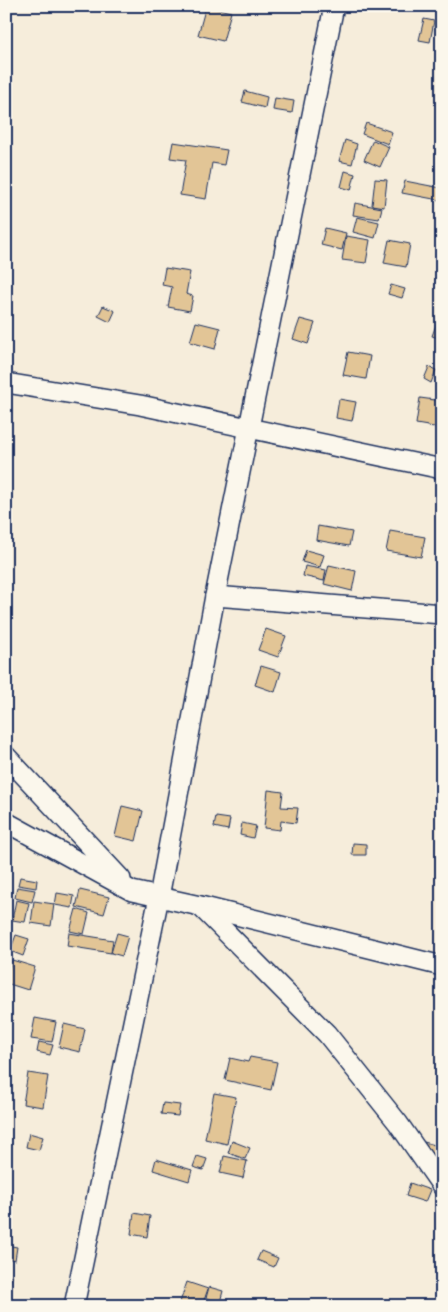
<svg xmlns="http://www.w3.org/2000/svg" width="448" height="1312" font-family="Caveat,sans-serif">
	<rect width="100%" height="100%" fill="#f6eddb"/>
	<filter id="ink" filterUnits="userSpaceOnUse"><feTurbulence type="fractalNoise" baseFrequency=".02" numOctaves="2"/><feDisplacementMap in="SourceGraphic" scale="10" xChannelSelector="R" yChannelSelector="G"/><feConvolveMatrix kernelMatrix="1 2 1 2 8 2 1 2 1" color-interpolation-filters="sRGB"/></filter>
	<g filter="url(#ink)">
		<!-- building -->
		<g fill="#e2c596" stroke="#1b2f5e">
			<polygon points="206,6 231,12 223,41 198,35"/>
			<polygon points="424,19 434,21 430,42 419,40"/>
			<polygon points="245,91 267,97 265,108 242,102"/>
			<polygon points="275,98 294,101 292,113 273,110"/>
			<polygon points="366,123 392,132 388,144 362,134"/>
			<polygon points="345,140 357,144 352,164 339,161"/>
			<polygon points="373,140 389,147 380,167 364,160"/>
			<polygon points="173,142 227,150 224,165 212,163 206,199 180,195 186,160 170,158"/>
			<polygon points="345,171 355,174 351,190 341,187"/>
			<polygon points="375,179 387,180 384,207 372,205"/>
			<polygon points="405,181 441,188 439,200 402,193"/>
			<polygon points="6,191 11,192 6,210"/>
			<polygon points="355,203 382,208 379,219 353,215"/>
			<polygon points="357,217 379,222 375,238 353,232"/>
			<polygon points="325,228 346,233 342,250 321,245"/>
			<polygon points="346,236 370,240 366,263 342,260"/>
			<polygon points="389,240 410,244 406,267 384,263"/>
			<polygon points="165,268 190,272 186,294 193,296 190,311 168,307 172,287 162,285"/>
			<polygon points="391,285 405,289 402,298 388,294"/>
			<polygon points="103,306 115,311 110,322 98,316"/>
			<polygon points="440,314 442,315 442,339 432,336"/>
			<polygon points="300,319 315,323 308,344 293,339"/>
			<polygon points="196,322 220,328 215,349 190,342"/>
			<polygon points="348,352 370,356 366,379 343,375"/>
			<polygon points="429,367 436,370 431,383 424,379"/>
			<polygon points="420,398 442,401 440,428 416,424"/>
			<polygon points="339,399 356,402 352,421 336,418"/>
			<polygon points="318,526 352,532 349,546 316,540"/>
			<polygon points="390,531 425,537 421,557 386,551"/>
			<polygon points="306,550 324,555 320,567 302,562"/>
			<polygon points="329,565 356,571 352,591 324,584"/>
			<polygon points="305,566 326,570 324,581 303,576"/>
			<polygon points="266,629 286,636 278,657 258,650"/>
			<polygon points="261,666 281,672 275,692 255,685"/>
			<polygon points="268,790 283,792 281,807 298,808 296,823 281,821 280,830 264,828"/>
			<polygon points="122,806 143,811 136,841 115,836"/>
			<polygon points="216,817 230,819 228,830 214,827"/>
			<polygon points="242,823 256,826 253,838 240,835"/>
			<polygon points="353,843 366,844 366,855 352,855"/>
			<polygon points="20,877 37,880 36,888 18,885"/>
			<polygon points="17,887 35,890 32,902 15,898"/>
			<polygon points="80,890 109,897 104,914 76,907"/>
			<polygon points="57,893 74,896 72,908 55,905"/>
			<polygon points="16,900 29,903 25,922 12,920"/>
			<polygon points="34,901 54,904 51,926 31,923"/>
			<polygon points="76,909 89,913 84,934 70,931"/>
			<polygon points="69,933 113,940 111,953 67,946"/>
			<polygon points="117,933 128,936 122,956 111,953"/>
			<polygon points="16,935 29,939 23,956 10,951"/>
			<polygon points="12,960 35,967 28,990 6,983 6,976"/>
			<polygon points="35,1018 56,1022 52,1042 31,1039"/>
			<polygon points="64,1024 85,1029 80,1052 59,1047"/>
			<polygon points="39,1042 53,1045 50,1055 37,1052"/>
			<polygon points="250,1057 277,1062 271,1090 225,1080 230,1058 248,1062"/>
			<polygon points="28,1073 48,1076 43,1107 23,1104"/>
			<polygon points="214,1093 236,1097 227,1144 205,1139"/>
			<polygon points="163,1103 180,1105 178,1116 161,1114"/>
			<polygon points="29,1133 43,1137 39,1150 26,1147"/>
			<polygon points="232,1141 250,1148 245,1159 228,1153"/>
			<polygon points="424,1142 442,1147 442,1160 420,1155"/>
			<polygon points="197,1156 207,1159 203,1170 193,1167"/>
			<polygon points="224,1156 247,1161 243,1178 220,1173"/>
			<polygon points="156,1159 192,1170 189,1181 153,1170"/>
			<polygon points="410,1183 430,1190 425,1202 406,1196"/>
			<polygon points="134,1213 150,1216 147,1237 131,1234"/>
			<polygon points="6,1245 17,1247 15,1260 6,1258"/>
			<polygon points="261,1251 278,1258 274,1267 257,1260"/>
			<polygon points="6,1276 12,1277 9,1289 6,1288"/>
			<polygon points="187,1282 208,1289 202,1306 179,1305"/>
			<polygon points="209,1287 223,1291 220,1302 206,1298"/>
		</g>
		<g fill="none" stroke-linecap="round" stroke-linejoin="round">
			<defs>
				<g id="street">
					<polyline points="6,383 140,405 442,469"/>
					<polyline points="215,596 442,614"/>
					<polyline points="6,756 121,879"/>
					<polyline points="6,822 132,891 200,906 442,966"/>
					<polyline points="200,906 327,1034 398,1123 442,1186"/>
					<polyline points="74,1306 159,897 215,596 334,6"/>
				</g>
			</defs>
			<!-- street casing -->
			<use href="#street" stroke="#1b2f5e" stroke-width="22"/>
			<!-- street -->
			<use href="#street" stroke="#fbf7ec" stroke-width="19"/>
		</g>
	</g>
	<!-- margin -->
	<rect width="448" height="1312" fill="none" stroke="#fbf7ec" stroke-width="25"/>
	<rect x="12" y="12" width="423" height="1287" fill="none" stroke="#1b2f5e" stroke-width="2" filter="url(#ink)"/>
</svg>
